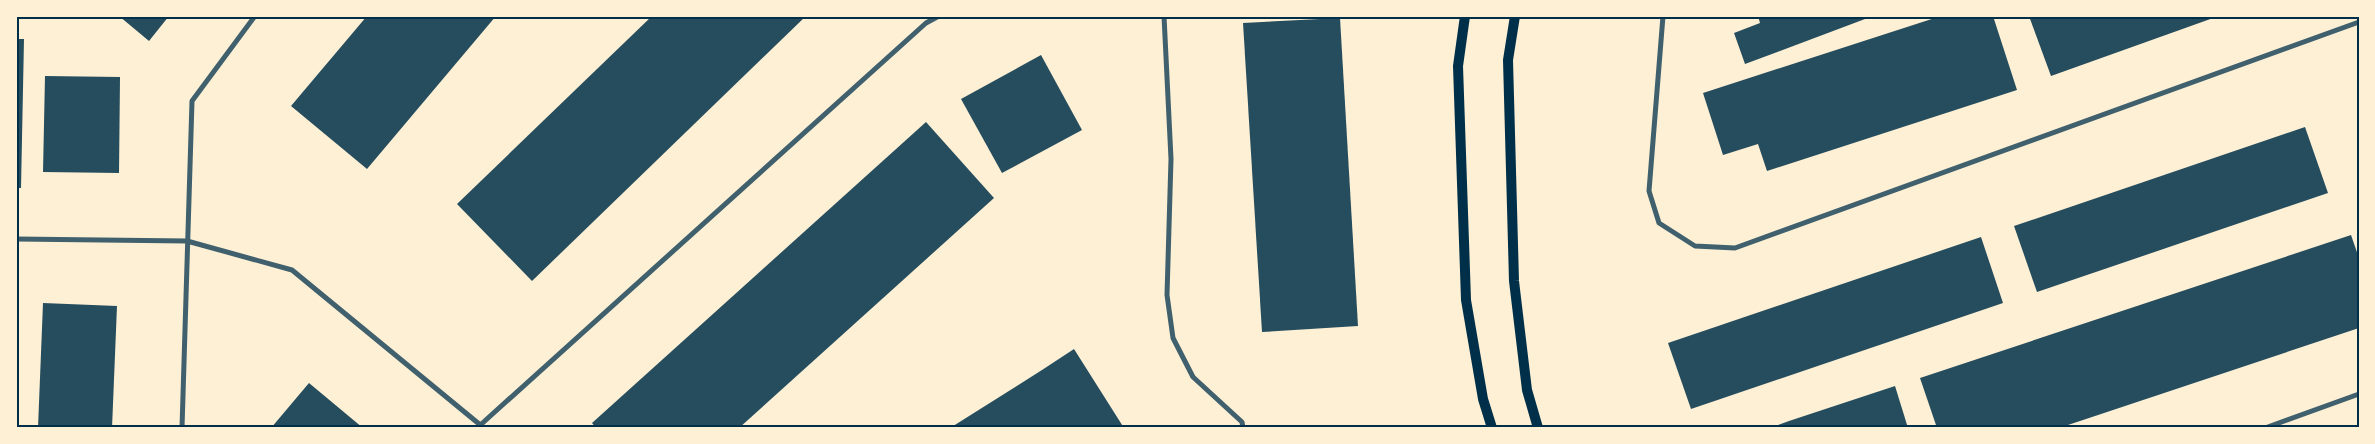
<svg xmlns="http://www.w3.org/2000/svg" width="2375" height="444" font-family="'Asap Condensed',sans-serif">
	<rect width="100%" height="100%" fill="#fdf0d5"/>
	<!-- building -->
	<g fill="#264d5e">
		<polygon points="119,16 169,16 149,41"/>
		<polygon points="367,16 496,16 367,169 291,106"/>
		<polygon points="652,16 806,16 532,281 457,204"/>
		<polygon points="1758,16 1873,16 1745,64 1734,33 1760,23"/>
		<polygon points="1941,16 1993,16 2017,90 1767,171 1758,144 1723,155 1703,93"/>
		<polygon points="2029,16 2216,16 2216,17 2051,76"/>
		<polygon points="1340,18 1358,326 1262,332 1243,23"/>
		<polygon points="16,39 24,39 21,188 16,188"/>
		<polygon points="1041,55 1082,130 1002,173 961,99"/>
		<polygon points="45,76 120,77 119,173 43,172"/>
		<polygon points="926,122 994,198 739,428 596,428 592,423"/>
		<polygon points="2305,127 2328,193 2037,292 2014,226"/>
		<polygon points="2351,235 2359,258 2359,328 2059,428 1937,428 1920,378"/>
		<polygon points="1981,237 2003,303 1691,409 1668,343"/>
		<polygon points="43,303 117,306 112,428 38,428"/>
		<polygon points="1074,349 1124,428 950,428 1042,370"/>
		<polygon points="309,383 363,428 271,428"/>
		<polygon points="1895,386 1908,428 1770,428 1789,421"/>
	</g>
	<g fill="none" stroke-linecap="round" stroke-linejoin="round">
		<!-- minor -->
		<g stroke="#3f606c" stroke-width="5">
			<polyline points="1164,16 1171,159 1167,295 1173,338 1193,377 1242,422 1243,428"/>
			<polyline points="1663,16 1649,191 1659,223 1695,246 1735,248 2359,22"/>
			<polyline points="16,239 187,241 292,270 484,428"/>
			<polyline points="182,428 192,101 255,16"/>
			<polyline points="477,428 926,23 939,16"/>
			<polyline points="2265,428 2359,394"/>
		</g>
		<!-- secondary -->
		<g stroke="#003049" stroke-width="10">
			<polyline points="1465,16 1458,66 1466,300 1483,399 1492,428"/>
			<polyline points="1515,16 1508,60 1514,281 1527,390 1538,428"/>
		</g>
	</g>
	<!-- border -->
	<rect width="2375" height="444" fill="none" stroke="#fdf0d5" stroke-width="35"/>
	<rect x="18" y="18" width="2340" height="408" fill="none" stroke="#003049" stroke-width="2"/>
</svg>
